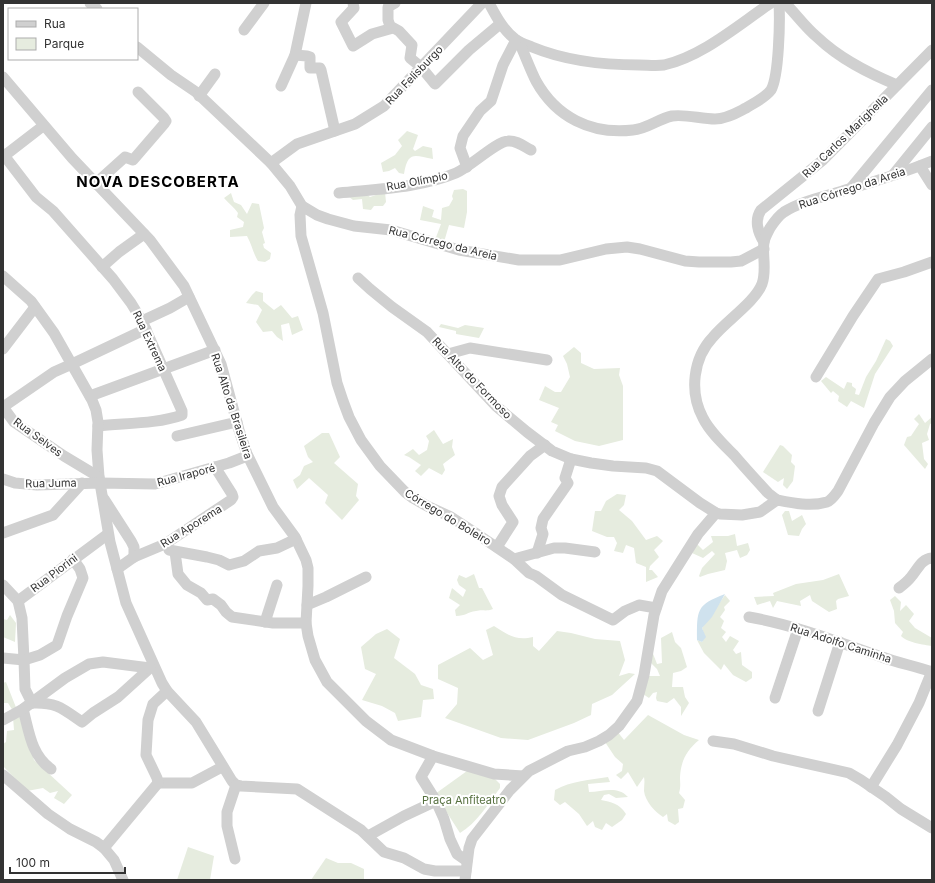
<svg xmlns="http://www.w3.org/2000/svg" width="935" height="883" font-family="Inter,sans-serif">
	<rect width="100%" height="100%" fill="#fff"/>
	<!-- green -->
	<g fill="#e6ecdf">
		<path d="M407 131 418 135 413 149 415 151 423 146 432 148 433 159C415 156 408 150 404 174L399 173 395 168 389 171 383 172 381 163 395 155 402 146 398 140Z"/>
		<polygon points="463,189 467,191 467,212 464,228 449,225 444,242 435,240 441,224 420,220 423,206 434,210 432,217 441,220 442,208 449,206 453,199 452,196 454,190"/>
		<polygon points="364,192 370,197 385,192 386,202 383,206 374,206 371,210 363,209 362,199 353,200 348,196"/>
		<path d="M231 193 234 202 241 205 247 214 252 203 259 204 264 228 262 232 265 243 263 244 264 248 271 253 270 259 265 262 258 261C253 253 252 245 247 236L230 237V230L243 227 244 222 237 217 238 213C234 207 229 204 224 198Z"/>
		<polygon points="256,291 263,293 263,301 274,310 281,305 292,318 298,316 303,330 292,335 289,323 281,325 283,341 277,337 272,331 263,332 256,322 262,310 258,305 246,303 252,295"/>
		<polygon points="441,324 458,328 465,325 484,328 479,338 456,334 456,331 439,327"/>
		<polygon points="886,339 890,341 893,346 875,374 864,408 851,401 847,407 838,401 839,396 833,391 831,393 821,381 826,377 844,389 847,382 852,383 852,386 856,389 855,394 859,395 866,377 876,361"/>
		<polygon points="574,347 581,353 581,363 594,369 620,368 619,375 623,386 623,440 599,446 575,441 555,431 558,425 551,422 559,408 539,400 545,386 555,392 561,392 570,377 567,364 563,356"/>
		<polygon points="919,414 925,423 932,417 932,423 930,424 927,434 929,440 922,443 924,459 928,464 925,469 904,445 907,437 911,436 919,424 914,419"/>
		<polygon points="434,430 443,444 453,439 452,447 455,455 443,464 445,470 442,475 429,468 421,476 415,471 421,465 409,457 404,455 413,449 419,455 427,450 429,441 426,436"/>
		<polygon points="322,433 329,433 340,457 334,463 358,484 356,496 359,500 342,520 325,503 328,495 309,478 297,489 293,480 300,475 304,466 313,462 308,457 304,446"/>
		<polygon points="780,445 783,446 792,455 791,462 795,466 793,481 787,489 783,485 784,478 778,482 763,472"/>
		<polygon points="617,494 626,495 624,505 619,510 632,521 646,540 657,536 663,541 654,550 659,557 650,566 649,570 652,570 658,577 646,582 646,567 636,563 634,548 626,545 623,553 614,551 617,543 614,537 607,537 592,531 595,511 601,511 606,501"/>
		<polygon points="785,511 789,511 792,521 802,515 806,524 802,529 799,536 788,535 782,515"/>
		<polygon points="735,534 737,546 748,543 750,550 747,555 740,558 737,550 725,553 727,561 725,570 708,574 700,577 699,576 702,568 715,554 712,551 703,558 692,553 697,544 703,550 713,542 711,536 728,536"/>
		<path d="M474 574 479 588H482L493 609C485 612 483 609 476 611 467 612 466 616 456 616L455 610 460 605 449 598 452 588 463 597 466 590 459 585 457 580 459 575 466 578Z"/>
		<polygon points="839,574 849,596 838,599 836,601 837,609 829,612 812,601 810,595 800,601 801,606 777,601 773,608 770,601 757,605 754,597 774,596 773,593 796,584 823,580"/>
		<polygon points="725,595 730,601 724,607 725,610 720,617 724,621 721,628 726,632 722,637 726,642 730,636 739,641 733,650 736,654 741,652 742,665 752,672 752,678 746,682 733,675 724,664 721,670 704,653 697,640 702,642 705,637 702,628"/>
		<path d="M895 596 901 602 900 611 906 605 914 614 909 621 915 628 932 638V646C924 645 906 642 901 636L903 632 895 623 894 611 890 600Z"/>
		<polygon points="10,615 16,623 15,642 3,637 3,619 7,620"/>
		<path d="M494 626C508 635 516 641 533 637V646L539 651 557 631 571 633 595 639 620 641 625 660 619 676 629 673 635 674 612 695 592 704 591 715 574 723 528 740 501 738 445 718 457 704 458 688 438 679V665L470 648 483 660 493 655 486 630Z"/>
		<polygon points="387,629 400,639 394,658 415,674 421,685 433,689 434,699 423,700 421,717 398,721 395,713 382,706 362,700 376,674 365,669 361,647 376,634"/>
		<polygon points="672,632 675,642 681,648 687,667 681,671 673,673 672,687 683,687 685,697 689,703 681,716 681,707 674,698 667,703 657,701 656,698 657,692 653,693 649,698 643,694 647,676 660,676 657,669 651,663 652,651 657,664 662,663 661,638"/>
		<polygon points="6,682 17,710 13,711 8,703 3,703 3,683"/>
		<polygon points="20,714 34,760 72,795 64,804 54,798 58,791 50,793 43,788 27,791 3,766 3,744 6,742 7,731 14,730 13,717"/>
		<path d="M648 715 684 735 699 740C686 751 681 761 680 777 680 783 681 786 679 793L685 800 683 808 678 809 679 822 675 825 668 821 667 814 663 817C655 812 645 801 644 791 644 786 645 782 644 777L637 787 628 772 621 779 616 775 622 771 623 764 615 757 605 742 617 731 624 740Z"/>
		<path d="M467 771 492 776 500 784V788C488 804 477 823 460 833L435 794Z"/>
		<path d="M608 777 610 782 588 784 589 792C602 792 617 785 628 797L616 798 609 794 604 795 601 800C611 802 619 803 626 814L622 820 612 827 606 823 602 830 595 827 593 821 587 826 579 814 565 802 560 805 554 800 555 790C571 781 590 780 608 777Z"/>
		<polygon points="188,847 214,856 210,880 177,880"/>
		<polygon points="326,858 338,863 351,863 364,869 364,880 294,880 311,880"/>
	</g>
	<!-- water -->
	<path fill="#cfe2ee" d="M725 594 712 617 702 628 706 637 702 642 697 640C697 610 696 605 725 594Z"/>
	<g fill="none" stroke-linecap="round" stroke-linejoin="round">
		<!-- minor -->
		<g stroke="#d0d0d0" stroke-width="11">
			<polyline points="90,3 97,9"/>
			<polyline points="353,3 354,8 341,22 353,46 372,34 393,28"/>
			<polyline points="395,3 388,7 388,20 390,26 399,31 412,45 410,58 421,67 435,84 469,50 500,24"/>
			<path d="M489 3C496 16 503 30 515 39 520 43 527 45 532 47 566 61 603 65 639 65 647 65 656 66 664 65 703 56 738 25 771 3"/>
			<path d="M785 3C796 14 805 27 817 37 840 59 868 73 897 85"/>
			<polyline points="244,30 264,3"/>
			<path d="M519 42C525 55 530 69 536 81 556 117 591 135 633 130 647 129 658 119 672 116 686 114 701 119 715 119 726 119 736 113 746 108 754 103 765 98 771 90 779 76 780 21 779 3"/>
			<polyline points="137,47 171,75 196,92 271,163 290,186 302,206 317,215 328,219 354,226 391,230 459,250 519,260 560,260 606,249 627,247 640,249 685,261 699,262 731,262 741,261 764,249"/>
			<polyline points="295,55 307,56 310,57 310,68 320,68 321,70 335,131"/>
			<polyline points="3,77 72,158 150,240 184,286 221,364 239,430 247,454 273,507 295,537 306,560 308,568 308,586 306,623 308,636 315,660 327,682 366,721 391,740 433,756 494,774 523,776"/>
			<polyline points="281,86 295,55 306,3"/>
			<polyline points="199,96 215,74"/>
			<path d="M3 154 36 197 53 211 113 279 131 303 142 321 182 411V415C157 424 124 423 98 426"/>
			<polyline points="3,157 43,126"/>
			<polyline points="271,163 297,144 355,124 384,106 482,3"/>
			<polyline points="920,166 932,185"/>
			<polyline points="467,167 460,148 463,136 480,111 491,101 503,65 516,40"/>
			<polyline points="893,175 932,127"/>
			<polyline points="95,184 125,157 133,160 164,124 166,121 164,118 138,92"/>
			<polyline points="851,188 932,90"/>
			<path d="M339 193C378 189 420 188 456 173 470 167 497 141 508 141 516 140 525 147 531 150"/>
			<polyline points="302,206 300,215 301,236 323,313 337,383 343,401 349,417 361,440 380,466 405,492 413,498 427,506 451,517 474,532 514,559 529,573 536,576 562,595 613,620 625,611 639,605 656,608"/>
			<path d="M764 242C758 233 754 220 761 210L823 160 932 50"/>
			<polyline points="102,267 119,252 144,234"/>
			<polyline points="3,276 31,301 54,333 92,400 96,410 98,422 97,450 99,477 110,542 126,603 162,683 167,691 196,722 232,781 236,785 241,786 297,789 361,830 384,852 404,858 424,869 435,871 466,871"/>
			<path d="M358 278 370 289 392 307 427 332 496 406 527 432 552 451 571 459 591 463 613 466 646 468 657 471 700 503 716 513 720 514 742 515 760 512 777 500C792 503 811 507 827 502 832 500 835 495 838 491L874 423 890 397 905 381 932 359"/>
			<polyline points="142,321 170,308 189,297"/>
			<polyline points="3,349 35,307"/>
			<polyline points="448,354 470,348 547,360"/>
			<polyline points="816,377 853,316 878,279 904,272 932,262"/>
			<polyline points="90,396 215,350"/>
			<polyline points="3,407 54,372 72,364 146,329"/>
			<polyline points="3,407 14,422 64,456 99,477"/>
			<polyline points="177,436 237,422"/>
			<polyline points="3,479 15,483 37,485 100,483 155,484 229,463 247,456"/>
			<polyline points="104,499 131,541 134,547 134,557"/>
			<path d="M777 500 768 493C757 481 745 468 734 455 723 444 710 432 703 418 689 392 693 358 713 337 726 321 755 302 762 284 767 270 762 255 764 242 765 237 768 232 770 228 774 222 778 216 784 212 803 200 828 196 849 189 877 181 905 172 932 161"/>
			<polyline points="3,533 53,515 82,483"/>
			<polyline points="497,547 513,522 502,505 499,496 502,487 530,456 545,445"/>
			<polyline points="169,550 207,557 219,560 229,565 244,561 259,551 277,548 296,539"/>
			<polyline points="175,552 178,574 187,585 201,593 207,600 213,599 221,605 226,612 232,617 273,623 306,623"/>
			<polyline points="537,553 543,534 541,528 543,519 568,483 565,478 571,459"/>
			<polyline points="514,559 554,548 565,548 595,552"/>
			<polyline points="117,569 134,557 165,544 231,500 233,497 232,494 215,467"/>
			<polyline points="3,585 18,601 108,534"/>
			<path d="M899 588C903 585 908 581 911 577 918 569 921 559 932 558"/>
			<polyline points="307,605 326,597 366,577"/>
			<path d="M749 617C795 625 838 642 882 657 898 663 915 666 932 672"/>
			<polyline points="265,622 277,585"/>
			<polyline points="3,658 24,660 22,618 18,601"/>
			<polyline points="775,698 798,629"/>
			<polyline points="32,703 25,689 24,660 40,655 57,645 67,616 83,578 80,569 73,559"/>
			<path d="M32 703C56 702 62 708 82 722L93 713 118 697 150 668H154"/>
			<path d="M23 709C29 731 31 755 51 769"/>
			<polyline points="818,711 840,642"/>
			<polyline points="3,720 23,709 65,678 89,664 103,662 150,668"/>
			<polyline points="713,741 734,744 773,756 849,773 861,780 886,797 901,809 932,828"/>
			<polyline points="433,756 421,777 436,801 444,819 450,839 457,854 467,861"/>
			<polyline points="3,775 48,814 70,829 96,842 104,848 114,860 123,880"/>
			<polyline points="158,783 192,783 222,767"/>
			<polyline points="871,787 897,745 919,703 932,671"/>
			<polyline points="368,836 404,816 436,801"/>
			<polyline points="104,848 158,783 157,778 146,755 148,720 153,704 167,691"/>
			<polyline points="235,859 227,826 227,812 236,785"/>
			<polyline points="465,880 469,848 472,839 510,790 529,771 568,751 585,747 599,741 609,735 619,726 637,701 644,675 654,615 662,591 698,534 716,513"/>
		</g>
	</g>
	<g text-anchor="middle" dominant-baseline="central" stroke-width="4" stroke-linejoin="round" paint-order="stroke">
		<!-- street labels -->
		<g font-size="11" fill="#333" stroke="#fff">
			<text transform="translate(414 75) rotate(-46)">Rua Felisburgo</text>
			<text transform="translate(845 136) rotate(-44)">Rua Carlos Marighella</text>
			<text transform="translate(417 181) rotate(-11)">Rua Olímpio</text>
			<text transform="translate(852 188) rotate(-18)">Rua Córrego da Areia</text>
			<text transform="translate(443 243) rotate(14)">Rua Córrego da Areia</text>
			<text transform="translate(150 341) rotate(65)">Rua Extrema</text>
			<text transform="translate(472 378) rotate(46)">Rua Alto do Formoso</text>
			<text transform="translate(232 406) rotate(72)">Rua Alto da Brasileira</text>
			<text transform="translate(38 437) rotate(36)">Rua Selves</text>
			<text transform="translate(186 475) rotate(-15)">Rua Iraporé</text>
			<text transform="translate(51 483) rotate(-1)">Rua Juma</text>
			<text transform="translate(448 517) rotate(31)">Córrego do Boleiro</text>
			<text transform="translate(191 526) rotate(-32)">Rua Aporema</text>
			<text transform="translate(54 573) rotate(-37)">Rua Piorini</text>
			<text transform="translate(841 643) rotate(18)">Rua Adolfo Caminha</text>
		</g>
		<!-- park labels -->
		<g font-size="11" fill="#56703f" stroke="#fff">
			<text x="464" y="800">Praça Anfiteatro</text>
		</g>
		<!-- district labels -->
		<g font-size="15" font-weight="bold" letter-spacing="1" fill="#000" stroke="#fff">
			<text x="158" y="181">NOVA DESCOBERTA</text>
		</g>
	</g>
	<!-- border -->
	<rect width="935" height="883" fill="none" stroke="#333333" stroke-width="8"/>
	<!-- legend -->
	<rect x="8" y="8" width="130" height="52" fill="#ffffff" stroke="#adadad"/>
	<rect x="16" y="21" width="20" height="6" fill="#d0d0d0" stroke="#adadad"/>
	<text x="44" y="28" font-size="12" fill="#333333">Rua</text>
	<rect x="16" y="38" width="20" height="12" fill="#e6ecdf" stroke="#adadad"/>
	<text x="44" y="48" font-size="12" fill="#333333">Parque</text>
	<!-- scale -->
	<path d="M10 867v6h115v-6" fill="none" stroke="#333333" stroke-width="2"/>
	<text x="16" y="867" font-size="12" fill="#333333" stroke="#ffffff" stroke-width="3" paint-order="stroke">100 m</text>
</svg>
